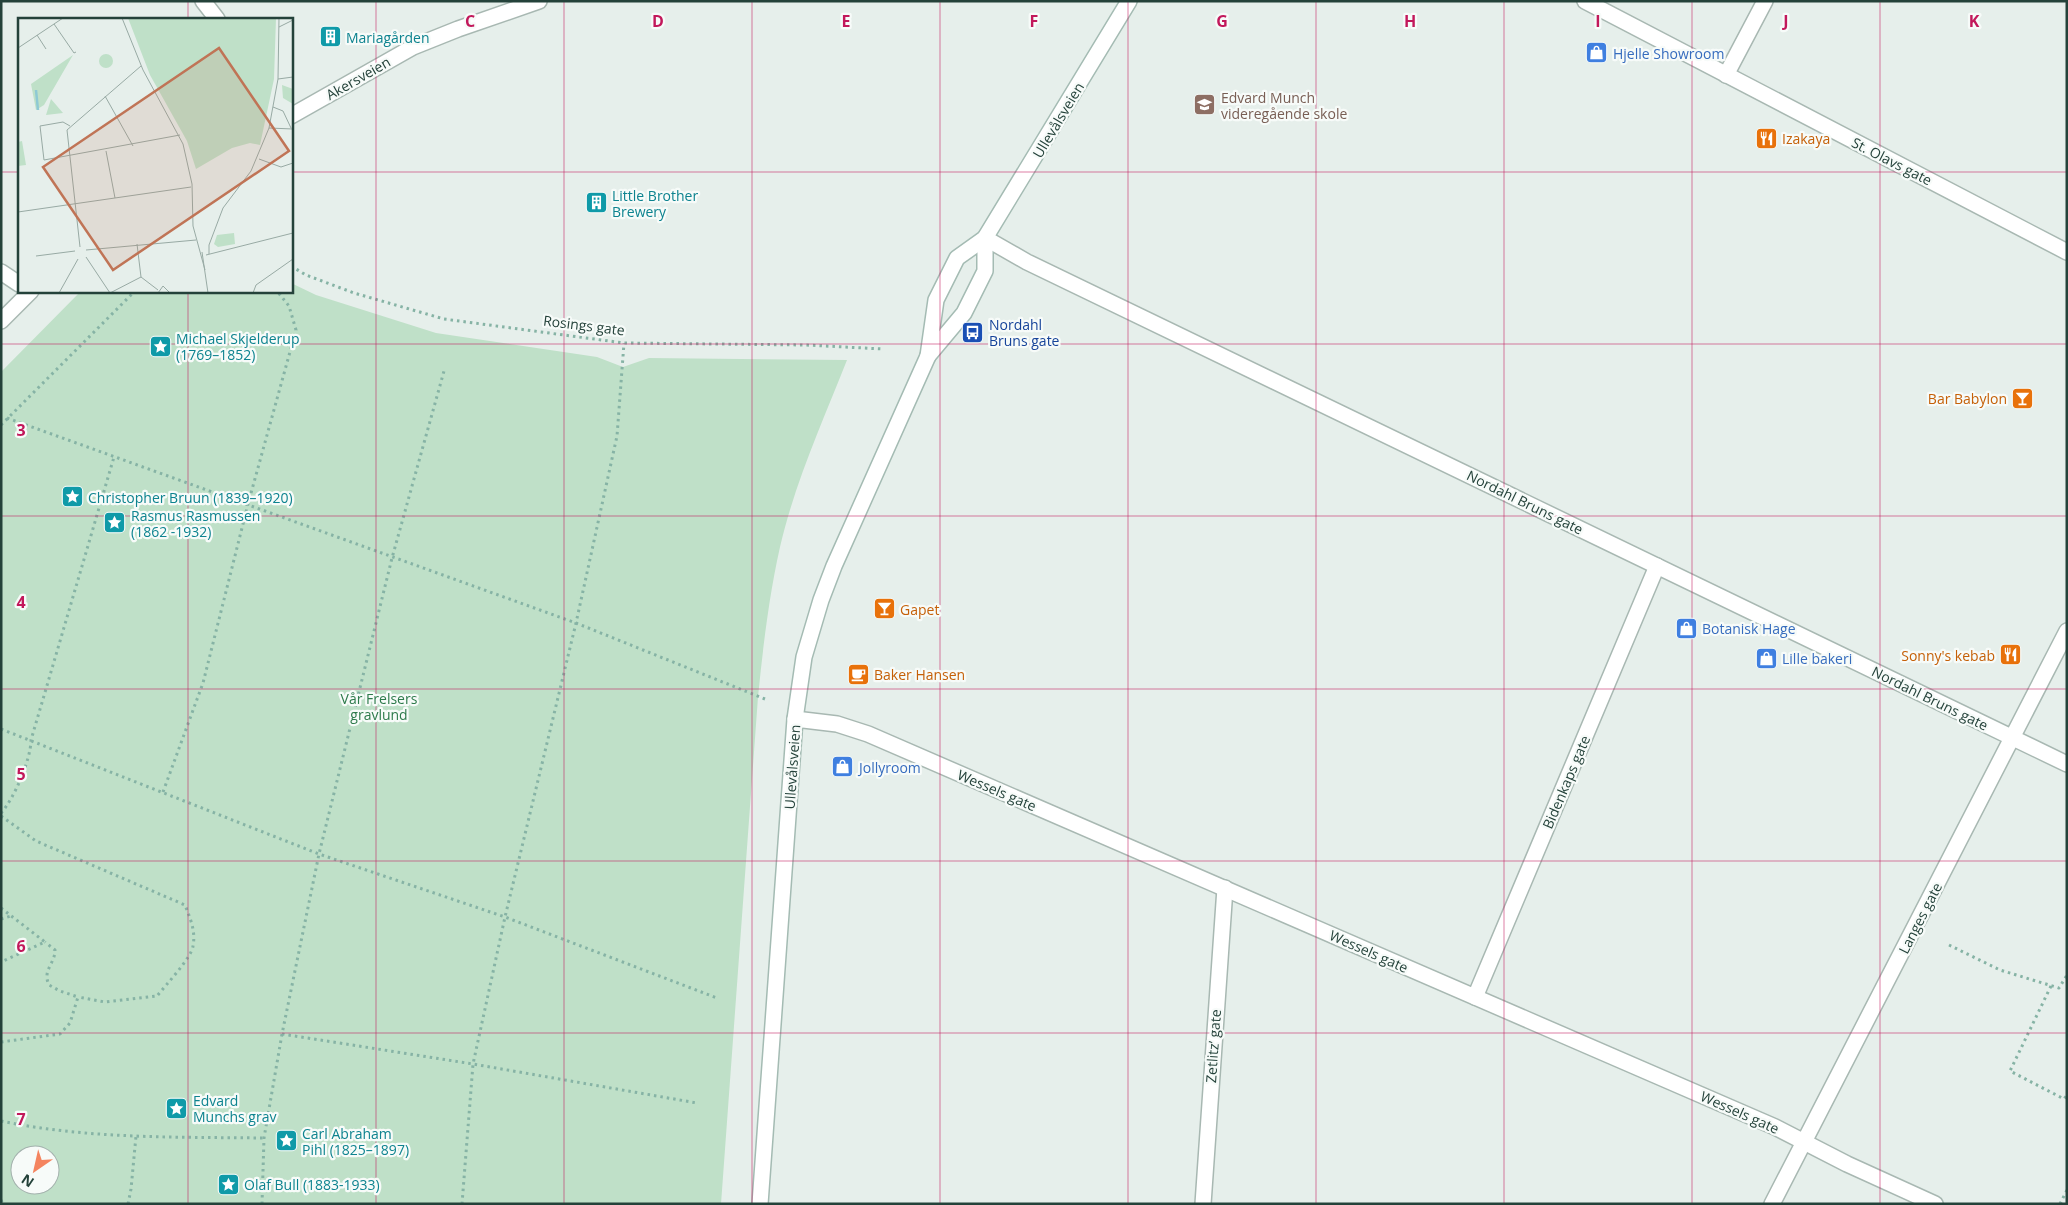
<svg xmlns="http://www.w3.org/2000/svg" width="2068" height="1205" font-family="'Open Sans',sans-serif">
	<rect width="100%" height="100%" fill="#e6efeb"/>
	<!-- green -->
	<path fill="#bfe0c8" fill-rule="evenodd" d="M291 283 316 295 436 333 597 357 623 367 649 358 847 360C823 421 795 482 780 547 769 596 763 647 758 697L721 1204H1V372L81 291H291ZM20 1155H50V1185H20Z"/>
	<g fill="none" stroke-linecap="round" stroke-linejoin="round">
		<defs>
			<g id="street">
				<polyline points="203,1 217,19"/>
				<polyline points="1585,1 2067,252"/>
				<polyline points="1726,75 1765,1"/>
				<polyline points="291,116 413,47 458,29 539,1"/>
				<polyline points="985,238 1027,262 2067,764"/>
				<polyline points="1,272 19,284"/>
				<polyline points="1,321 31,291"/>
				<polyline points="795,719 837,724 868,734 1775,1127 1847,1164 1935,1204"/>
				<polyline points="1475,997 1657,566"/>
				<polyline points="1203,1204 1225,888"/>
				<polyline points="1772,1204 2067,631"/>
			</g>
			<g id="secondary">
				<polyline points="928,356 936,300 957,258 985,238 1129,1"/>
				<polyline points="760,1204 795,719 804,657 821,600 834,566 928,356 964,313 985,271 985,238"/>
			</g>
		</defs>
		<!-- street casing -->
		<use href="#street" stroke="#a8b8b2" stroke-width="18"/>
		<!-- secondary casing -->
		<use href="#secondary" stroke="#a4bbb3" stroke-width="18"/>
		<!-- path -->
		<g stroke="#86b3a5" stroke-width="3" stroke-dasharray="2.5 4" stroke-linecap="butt">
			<polyline points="291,266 306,275 354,293 444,319 624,343 806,345 883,349"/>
			<polyline points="7,418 576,623 765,699"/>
			<polyline points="1,425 135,291"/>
			<polyline points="1,729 319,854 505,917 717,998"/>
			<polyline points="163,792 203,683 248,504 296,330 289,306 277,291"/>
			<path d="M1 813C14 799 31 759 31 740L114 457"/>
			<path d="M1 816 36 841 185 905C190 918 196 931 193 946 192 957 165 986 157 996L105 1002 78 997"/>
			<polyline points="1,908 45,942 1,962"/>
			<polyline points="1,919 11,916"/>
			<polyline points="1949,945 2000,970 2059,988 2067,975"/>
			<polyline points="2051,986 2010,1071 2064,1099 2067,1095"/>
			<polyline points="282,1034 473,1064 697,1103"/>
			<path d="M1 1042 60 1034 70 1023 78 997 60 991 49 985C42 970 55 964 55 950L45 942"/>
			<path d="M1 1121C87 1139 176 1137 264 1138"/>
			<polyline points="1,1200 3,1204"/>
			<polyline points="128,1204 131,1189 136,1136"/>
			<polyline points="262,1204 264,1138 282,1034 319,854 392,558 444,371"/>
			<polyline points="462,1204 473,1064 505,917 576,623 617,436 624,343"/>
			<polyline points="2060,1204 2067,1190"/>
		</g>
		<!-- street -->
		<use href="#street" stroke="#fff" stroke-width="15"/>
		<!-- secondary -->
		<use href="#secondary" stroke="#fff" stroke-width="15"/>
	</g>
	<!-- grid -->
	<path fill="none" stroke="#c2185b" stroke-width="1" stroke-opacity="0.55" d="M188 1V19M376 1V1204M564 1V1204M752 1V1204M940 1V1204M1128 1V1204M1316 1V1204M1504 1V1204M1692 1V1204M1880 1V1204M1 172H19M291 172H2067M188 291V1204M1 344H2067M1 516H2067M1 689H2067M1 861H2067M1 1033H2067"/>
	<!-- icons -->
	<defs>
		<symbol id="building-square" viewBox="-11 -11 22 22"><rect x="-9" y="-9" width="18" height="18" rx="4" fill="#0f9aa8" stroke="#f7fbf9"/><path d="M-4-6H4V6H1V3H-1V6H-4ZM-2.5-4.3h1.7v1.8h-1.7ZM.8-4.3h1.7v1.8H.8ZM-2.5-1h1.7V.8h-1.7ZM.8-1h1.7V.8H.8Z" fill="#fff"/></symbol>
		<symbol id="shop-square" viewBox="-11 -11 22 22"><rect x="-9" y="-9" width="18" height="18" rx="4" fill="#3f7fe0" stroke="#f7fbf9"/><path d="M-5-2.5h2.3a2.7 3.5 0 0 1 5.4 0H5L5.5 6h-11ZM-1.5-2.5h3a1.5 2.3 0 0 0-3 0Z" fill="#fff"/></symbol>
		<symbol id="school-square" viewBox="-11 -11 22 22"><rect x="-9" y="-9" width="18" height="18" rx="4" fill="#8d6e63" stroke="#f7fbf9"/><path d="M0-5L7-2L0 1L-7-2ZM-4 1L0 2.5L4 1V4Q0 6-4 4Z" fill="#fff"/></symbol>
		<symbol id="restaurant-square" viewBox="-11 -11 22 22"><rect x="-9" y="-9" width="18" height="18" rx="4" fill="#e8710a" stroke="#f7fbf9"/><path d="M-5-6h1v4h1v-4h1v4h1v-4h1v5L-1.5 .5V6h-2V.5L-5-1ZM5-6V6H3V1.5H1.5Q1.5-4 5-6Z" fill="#fff"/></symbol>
		<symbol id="bus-square" viewBox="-11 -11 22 22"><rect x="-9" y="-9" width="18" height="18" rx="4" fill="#1a4fb4" stroke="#f7fbf9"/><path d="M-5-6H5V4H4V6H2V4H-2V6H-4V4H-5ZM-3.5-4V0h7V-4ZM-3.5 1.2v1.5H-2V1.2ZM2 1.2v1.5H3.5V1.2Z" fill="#fff"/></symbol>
		<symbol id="sight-square" viewBox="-11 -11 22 22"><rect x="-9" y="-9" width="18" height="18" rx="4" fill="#0f9aa8" stroke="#f7fbf9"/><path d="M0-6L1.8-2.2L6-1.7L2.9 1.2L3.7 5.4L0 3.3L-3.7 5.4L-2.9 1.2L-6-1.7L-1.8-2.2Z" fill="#fff"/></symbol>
		<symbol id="bar-square" viewBox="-11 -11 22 22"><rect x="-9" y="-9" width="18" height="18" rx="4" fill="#e8710a" stroke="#f7fbf9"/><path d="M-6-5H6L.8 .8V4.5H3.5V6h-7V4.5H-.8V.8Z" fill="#fff"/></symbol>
		<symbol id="cafe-square" viewBox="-11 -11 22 22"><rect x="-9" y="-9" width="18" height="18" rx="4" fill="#e8710a" stroke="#f7fbf9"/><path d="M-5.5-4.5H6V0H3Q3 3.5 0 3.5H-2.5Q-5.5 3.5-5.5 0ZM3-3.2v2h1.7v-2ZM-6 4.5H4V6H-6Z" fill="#fff"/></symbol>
	</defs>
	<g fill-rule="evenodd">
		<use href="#building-square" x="318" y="24" width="25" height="25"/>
		<use href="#shop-square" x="1584" y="40" width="25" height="25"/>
		<use href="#school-square" x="1192" y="92" width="25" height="25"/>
		<use href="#restaurant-square" x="1754" y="126" width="25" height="25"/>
		<use href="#building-square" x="584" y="190" width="25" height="25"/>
		<use href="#bus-square" x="960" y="320" width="25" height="25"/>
		<use href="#sight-square" x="148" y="334" width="25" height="25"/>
		<use href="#bar-square" x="2010" y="386" width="25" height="25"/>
		<use href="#sight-square" x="60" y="484" width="25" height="25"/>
		<use href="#sight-square" x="102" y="510" width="25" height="25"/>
		<use href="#bar-square" x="872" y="596" width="25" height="25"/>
		<use href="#shop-square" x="1674" y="616" width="25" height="25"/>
		<use href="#restaurant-square" x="1998" y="642" width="25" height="25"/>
		<use href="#shop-square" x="1754" y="646" width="25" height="25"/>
		<use href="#cafe-square" x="846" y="662" width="25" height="25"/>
		<use href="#shop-square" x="830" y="754" width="25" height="25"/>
		<use href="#sight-square" x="164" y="1096" width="25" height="25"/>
		<use href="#sight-square" x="274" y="1128" width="25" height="25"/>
		<use href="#sight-square" x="216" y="1172" width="25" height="25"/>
	</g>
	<g text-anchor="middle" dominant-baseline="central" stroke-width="4.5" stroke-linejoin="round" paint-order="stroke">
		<!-- culture labels -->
		<g font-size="14" fill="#0d838f" stroke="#f7fbf9" text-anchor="start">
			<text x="346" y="37">Mariagården</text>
			<text x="612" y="195">Little Brother<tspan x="612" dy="16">Brewery</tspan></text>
			<text x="176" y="338">Michael Skjelderup<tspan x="176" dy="16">(1769–1852)</tspan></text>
			<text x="88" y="497">Christopher Bruun (1839–1920)</text>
			<text x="131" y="515">Rasmus Rasmussen<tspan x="131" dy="16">(1862 -1932)</tspan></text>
			<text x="193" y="1100">Edvard<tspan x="193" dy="16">Munchs grav</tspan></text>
			<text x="302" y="1133">Carl Abraham<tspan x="302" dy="16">Pihl (1825–1897)</tspan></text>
			<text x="244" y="1184">Olaf Bull (1883-1933)</text>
		</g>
		<!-- shop labels -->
		<g font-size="14" fill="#366cbe" stroke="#f7fbf9" text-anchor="start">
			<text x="1613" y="53">Hjelle Showroom</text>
			<text x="1702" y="628">Botanisk Hage</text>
			<text x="1782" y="658">Lille bakeri</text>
			<text x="859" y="767">Jollyroom</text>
		</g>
		<!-- street labels -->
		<g font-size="14" fill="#24423a" stroke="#f7fbf9">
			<text transform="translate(358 78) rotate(-30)">Akersveien</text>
			<text transform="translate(1058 120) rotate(-59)">Ullevålsveien</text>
			<text transform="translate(1892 161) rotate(27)">St. Olavs gate</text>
			<text transform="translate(584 325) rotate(7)">Rosings gate</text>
			<text transform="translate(1525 502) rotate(26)">Nordahl Bruns gate</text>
			<text transform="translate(1930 698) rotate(26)">Nordahl Bruns gate</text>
			<text transform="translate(792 767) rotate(-86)">Ullevålsveien</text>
			<text transform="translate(1566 782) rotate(-67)">Bidenkaps gate</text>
			<text transform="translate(997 790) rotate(23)">Wessels gate</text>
			<text transform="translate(1920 918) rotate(-63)">Langes gate</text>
			<text transform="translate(1369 951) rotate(24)">Wessels gate</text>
			<text transform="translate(1213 1046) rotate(-86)">Zetlitz’ gate</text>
			<text transform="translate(1740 1112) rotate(24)">Wessels gate</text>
		</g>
		<!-- education labels -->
		<g font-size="14" fill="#785e54" stroke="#f7fbf9" text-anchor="start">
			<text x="1221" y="97">Edvard Munch<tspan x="1221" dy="16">videregående skole</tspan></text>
		</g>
		<!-- food labels -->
		<g font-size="14" fill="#c56008" stroke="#f7fbf9" text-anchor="start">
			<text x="1782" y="138">Izakaya</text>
			<text x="2007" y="398" text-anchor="end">Bar Babylon</text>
			<text x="900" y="609">Gapet</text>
			<text x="1995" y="655" text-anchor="end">Sonny's kebab</text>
			<text x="874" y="674">Baker Hansen</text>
		</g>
		<!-- transit labels -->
		<g font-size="14" fill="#164399" stroke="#f7fbf9" text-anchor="start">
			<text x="989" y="324">Nordahl<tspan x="989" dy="16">Bruns gate</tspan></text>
		</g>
		<!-- park labels -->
		<g font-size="14" fill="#2d7a4b" stroke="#f7fbf9">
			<text x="379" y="698">Vår Frelsers<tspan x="379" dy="16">gravlund</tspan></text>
		</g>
	</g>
	<!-- overview -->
	<g transform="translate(18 18)">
		<rect width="275" height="275" fill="#e6efeb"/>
		<path d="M110 0H258L256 61 242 127 232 125 214 130 178 151 169 123 132 57ZM81 43a7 7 0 1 1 14 0a7 7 0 1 1-14 0ZM55 37 26 87 18 92 13 66ZM264 67 275 71V86L265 80ZM33 81 45 95 28 97ZM4 123 8 147 0 148V124ZM216 215 217 226 200 229 196 226 199 217Z" fill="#bfe0c8"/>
		<path fill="none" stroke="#8ec9d4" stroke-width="2.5" d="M18 72 20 92"/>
		<path fill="none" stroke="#98aaa4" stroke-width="1" d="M104 0 125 52 165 126 174 166 175 208 187 252M36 6 56 35 58 34M261 9 275 2M19 17 28 31M0 30 45 0M260 61 275 59M87 78 115 128M255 89 265 93 273 110M52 108 45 104 22 108 26 142 162 117M251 110 275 111M88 133 97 180M241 141 263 149 275 145M0 194 173 169M62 229 49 112 123 48M68 232 178 222M184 234 190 275M191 236V227L205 190 233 153 251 110 260 61 261 0M188 237 275 215M18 238 57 233M68 239 92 275M123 259 140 272M41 275 60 241M92 275 123 259 119 226M140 275 145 268 152 275M235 275 238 267 275 241"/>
		<path fill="#c07456" fill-opacity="0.15" stroke="#c07456" stroke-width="2.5" d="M201 30 271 133 95 252 25 149Z"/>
		<rect width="275" height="275" fill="none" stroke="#24423a" stroke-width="2.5"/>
	</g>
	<g font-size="16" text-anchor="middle" font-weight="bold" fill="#c2185b" stroke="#f7fbf9" stroke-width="4.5" stroke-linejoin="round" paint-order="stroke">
		<text x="470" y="27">C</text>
		<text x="658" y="27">D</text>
		<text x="846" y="27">E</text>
		<text x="1034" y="27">F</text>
		<text x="1222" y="27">G</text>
		<text x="1410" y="27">H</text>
		<text x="1598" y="27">I</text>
		<text x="1786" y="27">J</text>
		<text x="1974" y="27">K</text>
		<text x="21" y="436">3</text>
		<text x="21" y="608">4</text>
		<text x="21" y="780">5</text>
		<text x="21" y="952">6</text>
		<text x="21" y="1125">7</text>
	</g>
	<!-- border -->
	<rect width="2068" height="1205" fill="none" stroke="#24423a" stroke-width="5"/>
	<!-- north arrow -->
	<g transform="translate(35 1170) rotate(214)"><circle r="24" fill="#f7fbf9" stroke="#a3b1ad"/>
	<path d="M0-4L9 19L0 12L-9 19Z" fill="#f4845f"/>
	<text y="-8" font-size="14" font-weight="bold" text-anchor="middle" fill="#24423a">N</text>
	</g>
</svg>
